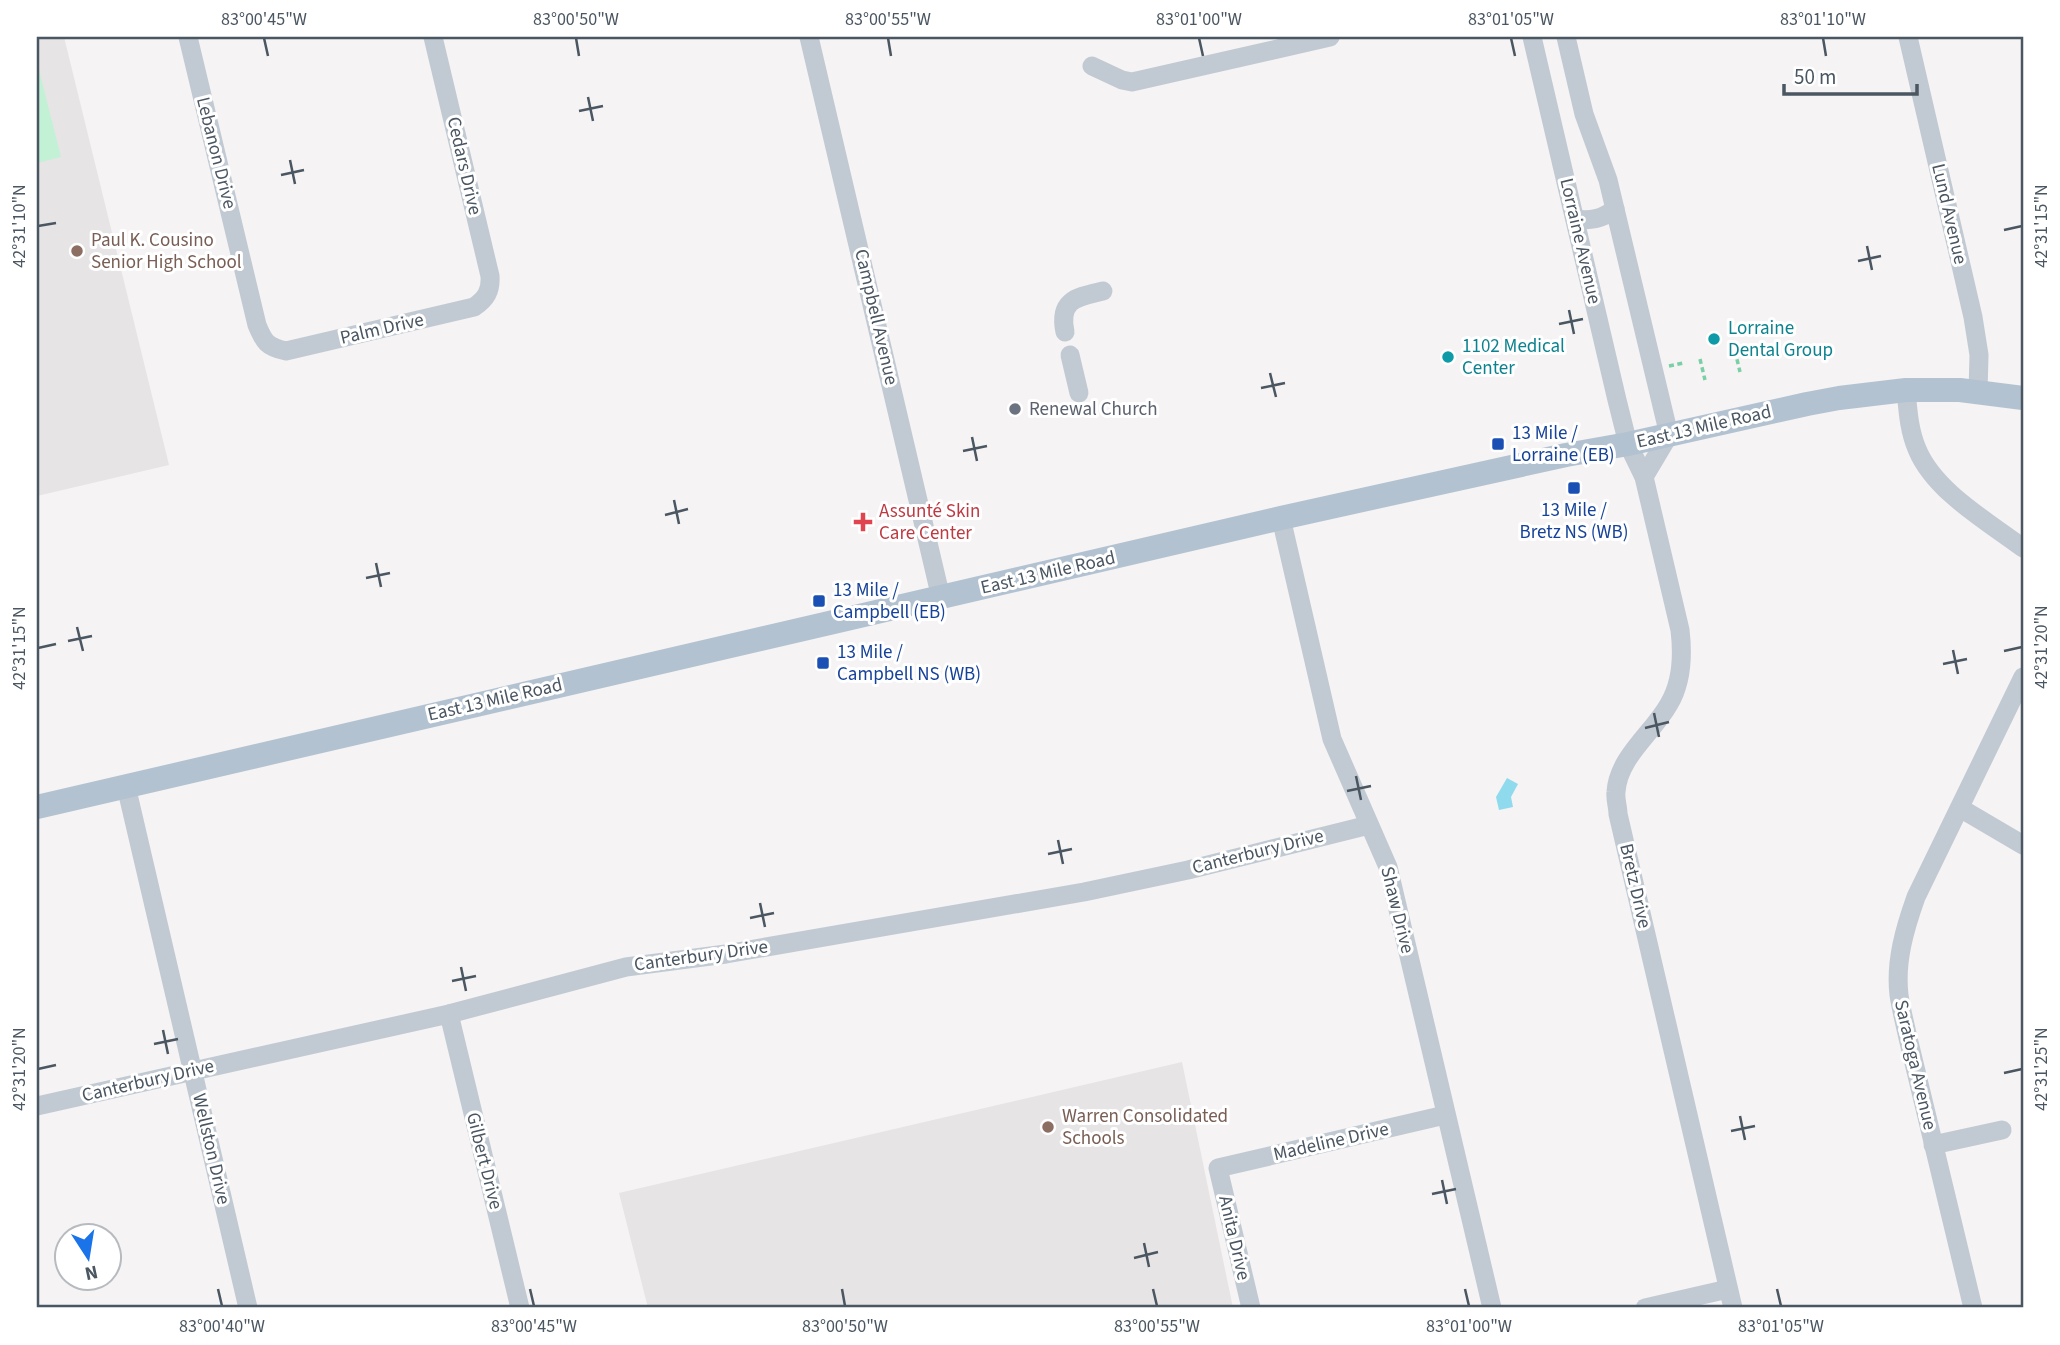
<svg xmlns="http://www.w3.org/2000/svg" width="2060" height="1345" font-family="'Source Sans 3',sans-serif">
	<rect width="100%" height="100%" fill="#f5f3f3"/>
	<!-- education -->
	<g fill="#e6e4e5">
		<polygon points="37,37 64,37 169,465 37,496"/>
		<polygon points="1182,1062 1233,1308 648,1308 619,1193"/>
	</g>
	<!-- green -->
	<polygon fill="#c3f1d5" points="37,62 61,157 37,163"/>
	<!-- water -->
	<polygon fill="#90daee" points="1507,778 1518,784 1511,797 1513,807 1499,810 1496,797"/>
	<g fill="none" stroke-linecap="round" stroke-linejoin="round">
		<!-- path -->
		<g stroke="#7ad0a6" stroke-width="3.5" stroke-dasharray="5 3.5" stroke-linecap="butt">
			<polyline points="1735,351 1740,372"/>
			<polyline points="1700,359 1705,380"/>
			<polyline points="1669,366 1683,363"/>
		</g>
		<!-- minor -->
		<g stroke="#c1cad2" stroke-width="19">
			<path d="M188 37 257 325C264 342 267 347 286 351L474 307C486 299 491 291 490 276L433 37"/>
			<polyline points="809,37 941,598"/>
			<path d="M1532 37 1617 400 1628 444 1644 477 1680 630C1683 655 1682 682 1669 704 1653 733 1618 757 1616 792 1615 799 1618 807 1618 814L1733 1308"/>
			<polyline points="1566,37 1584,114 1608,180 1669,435 1644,477"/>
			<polyline points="1908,37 1973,317 1979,355 1978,392"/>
			<polyline points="1092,66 1122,80 1132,82 1330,37"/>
			<path d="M1575 219C1591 221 1602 219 1615 209"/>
			<path d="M1065 332C1058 299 1078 297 1103 291"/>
			<polyline points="1070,355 1079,393"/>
			<path d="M1906 390C1908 411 1909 430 1917 449 1934 491 1987 521 2023 548"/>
			<polyline points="1281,518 1332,739 1388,867 1492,1308"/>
			<polyline points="126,786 248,1308"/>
			<polyline points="1960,808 2023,845"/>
			<polyline points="449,1014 520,1308"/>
			<polyline points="37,1106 449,1014 626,967 726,954 1084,892 1188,870 1369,825"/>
			<polyline points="1933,1145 2002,1130"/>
			<polyline points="1251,1308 1218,1168 1445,1115"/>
			<polyline points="1645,1308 1728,1289"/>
			<path d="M1973 1308 1908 1038C1905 1024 1901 1009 1899 995 1895 961 1905 928 1916 897L2023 677"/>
		</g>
		<!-- major -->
		<polyline stroke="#b3c2d1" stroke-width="24" points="37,807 1281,518 1566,455 1628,444 1807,404 1839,398 1906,390 1960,390 2023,398"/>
	</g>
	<!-- ticks -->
	<path fill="none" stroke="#4a5661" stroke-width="2.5" d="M264 38 268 56M576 38 579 56M888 38 891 56M1199 38 1203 56M1511 38 1515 56M1823 38 1826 56M588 97 593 121M579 111 603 106M290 160 295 184M281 175 304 170M38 226 56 223M2004 230 2022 226M1867 246 1872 270M1858 261 1881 256M1569 310 1574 334M1559 324 1583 319M1270 373 1276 397M1261 388 1285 383M972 437 977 461M963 451 987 446M674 500 679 524M665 515 688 509M376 563 381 587M366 578 390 573M77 627 83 651M68 641 92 636M38 648 56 644M1953 650 1958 674M2004 651 2022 647M1943 664 1967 659M1654 713 1659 737M1645 728 1669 722M1356 776 1361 800M1347 791 1371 786M1058 840 1063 864M1048 854 1072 849M760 903 765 927M750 918 774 913M461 967 466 991M452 981 476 976M163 1030 168 1054M154 1044 178 1039M38 1069 56 1065M2004 1073 2022 1069M1740 1116 1745 1140M1731 1131 1755 1126M1442 1180 1447 1204M1432 1194 1456 1189M1144 1243 1149 1267M1134 1258 1158 1252M218 1289 222 1306M530 1289 534 1306M842 1289 845 1306M1153 1289 1157 1306M1465 1289 1469 1306M1777 1289 1781 1306"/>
	<!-- markers -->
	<g fill="#8d6e63" stroke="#fff" stroke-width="2.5">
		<circle cx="77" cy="251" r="7"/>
		<circle cx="1048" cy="1127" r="7"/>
	</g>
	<g fill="#0f9aa8" stroke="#fff" stroke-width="2.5">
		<circle cx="1714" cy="339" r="7"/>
		<circle cx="1448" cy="357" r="7"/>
	</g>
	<circle fill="#6b7280" stroke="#fff" stroke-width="2.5" cx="1015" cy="409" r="7"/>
	<g fill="#1a4fb4" stroke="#fff" stroke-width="2.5">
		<rect x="1491" y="437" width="14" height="14" rx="3.5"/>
		<rect x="1567" y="481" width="14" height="14" rx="3.5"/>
		<rect x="812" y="594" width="14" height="14" rx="3.5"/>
		<rect x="816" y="656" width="14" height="14" rx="3.5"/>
	</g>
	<path fill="#e0444e" stroke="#fff" stroke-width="2.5" d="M859.5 511.5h7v7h7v7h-7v7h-7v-7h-7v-7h7z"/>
	<g text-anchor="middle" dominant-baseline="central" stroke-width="6" stroke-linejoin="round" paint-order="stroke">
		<!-- street labels -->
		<g font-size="19" fill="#4a5661" stroke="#fff">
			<text transform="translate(216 153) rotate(76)">Lebanon Drive</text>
			<text transform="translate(464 166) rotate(77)">Cedars Drive</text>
			<text transform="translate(1949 214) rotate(77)">Lund Avenue</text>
			<text transform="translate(1580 241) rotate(77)">Lorraine Avenue</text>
			<text transform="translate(876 317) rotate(77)">Campbell Avenue</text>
			<text transform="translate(382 329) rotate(-13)">Palm Drive</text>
			<text transform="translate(1704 427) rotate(-13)">East 13 Mile Road</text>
			<text transform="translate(1048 573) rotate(-13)">East 13 Mile Road</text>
			<text transform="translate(495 700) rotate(-13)">East 13 Mile Road</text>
			<text transform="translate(1258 852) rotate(-14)">Canterbury Drive</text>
			<text transform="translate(1635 886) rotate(77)">Bretz Drive</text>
			<text transform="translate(1397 910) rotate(76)">Shaw Drive</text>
			<text transform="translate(701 956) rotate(-8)">Canterbury Drive</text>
			<text transform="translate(1915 1065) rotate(77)">Saratoga Avenue</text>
			<text transform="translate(148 1081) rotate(-13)">Canterbury Drive</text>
			<text transform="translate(1331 1142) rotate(-13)">Madeline Drive</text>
			<text transform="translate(211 1149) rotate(77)">Wellston Drive</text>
			<text transform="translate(484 1161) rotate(76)">Gilbert Drive</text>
			<text transform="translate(1234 1238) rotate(77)">Anita Drive</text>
		</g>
		<!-- education labels -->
		<g font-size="19" fill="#785e54" stroke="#fff" text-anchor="start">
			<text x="91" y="240">Paul K. Cousino<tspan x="91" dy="22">Senior High School</tspan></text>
			<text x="1062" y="1116">Warren Consolidated<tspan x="1062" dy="22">Schools</tspan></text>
		</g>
		<!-- culture labels -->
		<g font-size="19" fill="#0d838f" stroke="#fff" text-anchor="start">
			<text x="1728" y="328">Lorraine<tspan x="1728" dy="22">Dental Group</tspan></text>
			<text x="1462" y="346">1102 Medical<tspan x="1462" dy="22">Center</tspan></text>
		</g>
		<!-- worship labels -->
		<g font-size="19" fill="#5b616d" stroke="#fff" text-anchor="start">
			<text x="1029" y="409">Renewal Church</text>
		</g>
		<!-- transit labels -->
		<g font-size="19" fill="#164399" stroke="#fff" text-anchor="start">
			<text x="1512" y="433">13 Mile /<tspan x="1512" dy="22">Lorraine (EB)</tspan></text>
			<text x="1574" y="510" text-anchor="middle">13 Mile /<tspan x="1574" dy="22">Bretz NS (WB)</tspan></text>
			<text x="833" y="590">13 Mile /<tspan x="833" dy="22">Campbell (EB)</tspan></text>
			<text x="837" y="652">13 Mile /<tspan x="837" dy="22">Campbell NS (WB)</tspan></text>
		</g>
		<!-- health labels -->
		<g font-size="19" fill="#be3a42" stroke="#fff" text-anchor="start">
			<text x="879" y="511">Assunté Skin<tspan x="879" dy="22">Care Center</tspan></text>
		</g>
	</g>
	<!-- border -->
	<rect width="2060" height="1345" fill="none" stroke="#ffffff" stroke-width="77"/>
	<!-- north arrow -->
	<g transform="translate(88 1257) rotate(168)"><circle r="33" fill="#ffffff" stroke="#b7bbc0" stroke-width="2"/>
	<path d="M0-5L12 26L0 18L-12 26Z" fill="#1a73e8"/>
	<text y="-10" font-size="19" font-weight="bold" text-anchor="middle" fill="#4a5661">N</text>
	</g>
	<!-- scale -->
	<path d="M1784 84v10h133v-10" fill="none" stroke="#4a5661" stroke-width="3.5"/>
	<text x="1794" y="84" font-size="21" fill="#4a5661" stroke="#ffffff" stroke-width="5" paint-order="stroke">50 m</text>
	<rect x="38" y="38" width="1984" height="1268" fill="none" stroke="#4a5661" stroke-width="2.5"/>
	<g font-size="18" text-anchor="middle" fill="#4a5661">
		<text x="264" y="25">83°00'45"W</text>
		<text x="576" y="25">83°00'50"W</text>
		<text x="888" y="25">83°00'55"W</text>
		<text x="1199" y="25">83°01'00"W</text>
		<text x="1511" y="25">83°01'05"W</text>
		<text x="1823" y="25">83°01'10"W</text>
		<text transform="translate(2041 226) rotate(-90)" y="6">42°31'15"N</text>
		<text transform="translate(19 226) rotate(-90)" y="6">42°31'10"N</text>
		<text transform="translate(2041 647) rotate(-90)" y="6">42°31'20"N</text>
		<text transform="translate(19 648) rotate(-90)" y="6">42°31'15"N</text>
		<text transform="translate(2041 1069) rotate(-90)" y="6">42°31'25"N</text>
		<text transform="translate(19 1069) rotate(-90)" y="6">42°31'20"N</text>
		<text x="222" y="1332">83°00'40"W</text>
		<text x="534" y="1332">83°00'45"W</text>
		<text x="845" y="1332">83°00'50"W</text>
		<text x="1157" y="1332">83°00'55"W</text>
		<text x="1469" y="1332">83°01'00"W</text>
		<text x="1781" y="1332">83°01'05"W</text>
	</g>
</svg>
